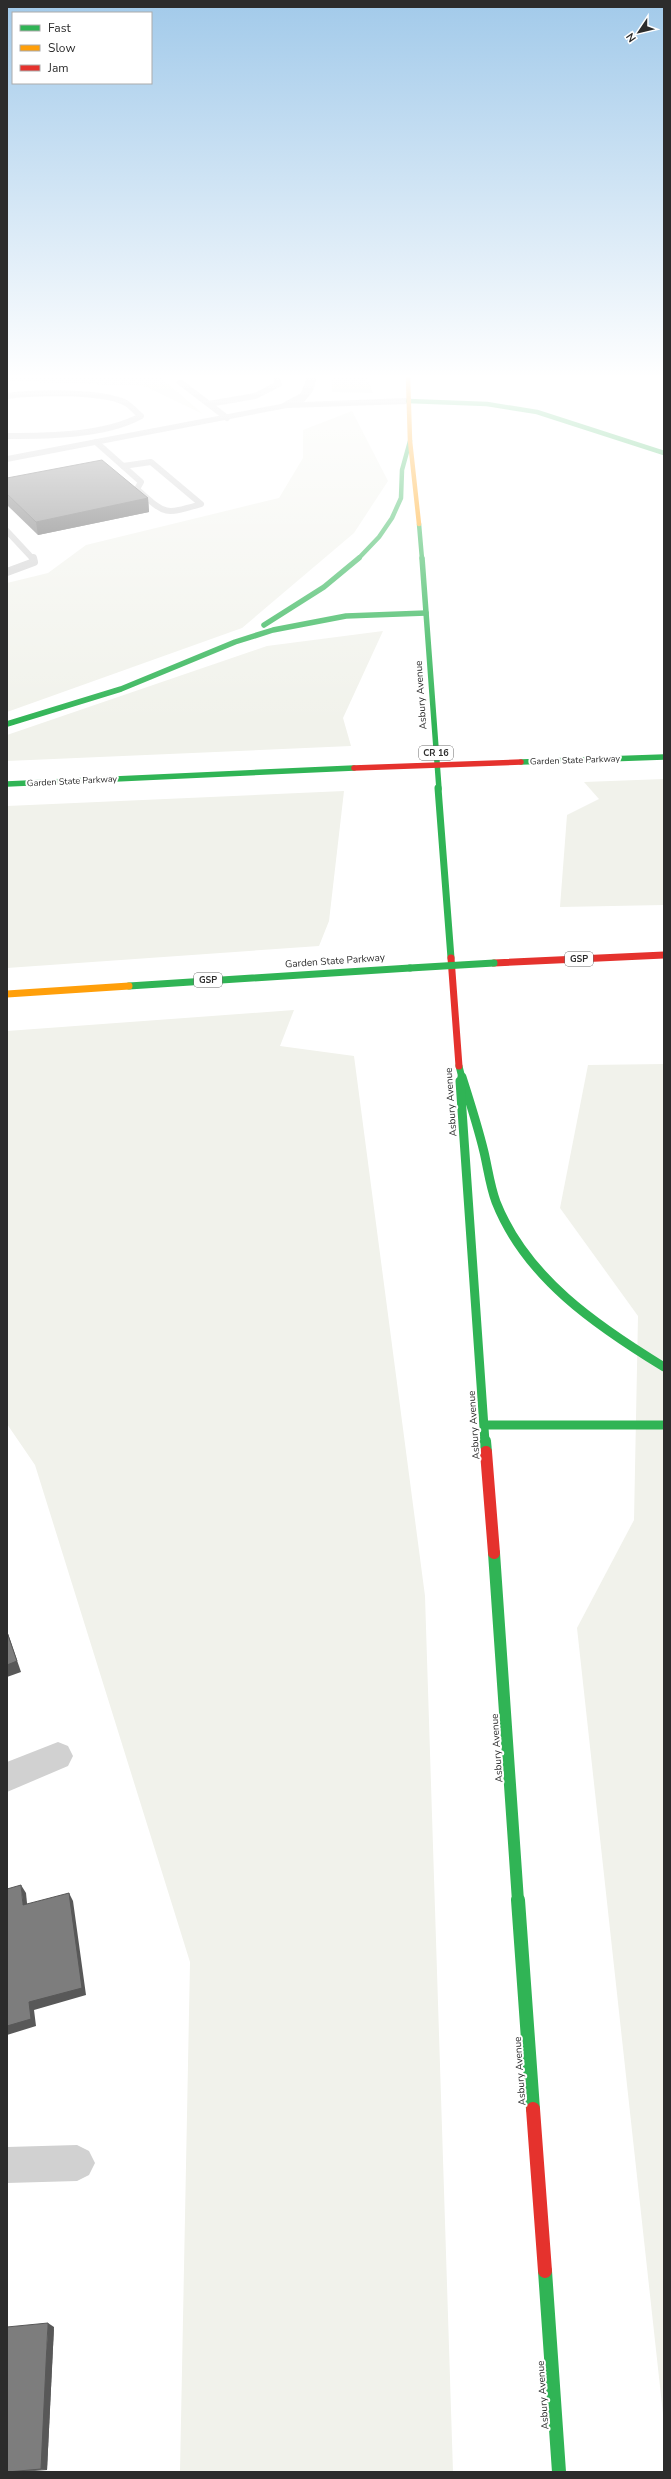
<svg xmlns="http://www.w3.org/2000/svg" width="671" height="2479" font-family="'Nunito Sans',sans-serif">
	<rect width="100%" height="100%" fill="#fff"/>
	<!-- green -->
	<g fill="#f1f2eb">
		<polygon points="7,377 160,377 203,414 144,386 7,381"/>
		<polygon points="332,377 367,377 373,393 332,392"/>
		<polygon points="352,411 388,481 354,533 242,628 7,712 7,583 48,573 86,545 279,498 303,458 303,430"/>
		<polygon points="383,631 343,718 351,746 7,761 7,735 267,646"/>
		<polygon points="664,779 664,905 560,907 567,815 599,799 584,782"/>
		<polygon points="344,791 329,921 319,946 7,968 7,806"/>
		<polygon points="294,1010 280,1046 354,1056 425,1596 453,2472 180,2472 190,1962 35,1465 7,1424 7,1031"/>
		<polygon points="664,1064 664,2423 577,1628 634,1520 638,1316 560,1208 588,1065"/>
	</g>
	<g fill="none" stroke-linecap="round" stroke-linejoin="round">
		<!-- lane-far1 -->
		<g stroke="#d1d1d1" stroke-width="6">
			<polyline points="180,382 227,418"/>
			<path d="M7 396C34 392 100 391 124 402 131 405 135 412 141 416 104 436 48 436 7 436"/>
			<polyline points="209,404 255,396 279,384 275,377"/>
			<polyline points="96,442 123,466"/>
			<path d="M151 462 201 504C163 515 166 515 137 489L141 482 123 466Z"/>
			<polyline points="7,531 33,559"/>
		</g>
		<!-- lane -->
		<polyline stroke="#d1d1d1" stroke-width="8" points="7,572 34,562 33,558"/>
		<!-- street -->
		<g fill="#d1d1d1" fill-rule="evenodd">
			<polygon points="307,377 317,377 313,391 304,402 408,398 413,401 408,404 287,408 7,462 7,456 281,404 301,393"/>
			<polygon points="58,1742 68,1746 73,1756 68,1766 7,1792 7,1762"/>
			<polygon points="77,2145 89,2151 95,2163 89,2175 77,2181 7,2183 7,2147"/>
		</g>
		<!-- fast-far5 -->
		<g stroke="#30b455" stroke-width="4.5">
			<polyline points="408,401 487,404 537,412 664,453"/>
			<polyline points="419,524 422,559"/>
			<polyline points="358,559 379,537 392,518 401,498 402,470 410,441"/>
		</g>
		<!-- fast-far4 -->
		<g stroke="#30b455" stroke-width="5.5">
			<polyline points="422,558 439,789"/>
			<polyline points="264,625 324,587 359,558"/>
			<polyline points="7,724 121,689 235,642 273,630 346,616 426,613"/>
			<polyline points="521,762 664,757"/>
			<polyline points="7,784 354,768"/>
		</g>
		<!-- fast-far3 -->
		<g stroke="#30b455" stroke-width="7">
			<polyline points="438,788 451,958"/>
			<polyline points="129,986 410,968"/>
			<polyline points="459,1066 462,1078"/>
		</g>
		<!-- fast-far2 -->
		<g stroke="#30b455" stroke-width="9">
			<path d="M462 1077C470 1102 478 1127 484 1152 488 1169 490 1186 496 1202 526 1278 597 1326 664 1367"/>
			<polyline points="460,1081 485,1442"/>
			<polyline points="485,1425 664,1425"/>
		</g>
		<!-- fast-far1 -->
		<g stroke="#30b455" stroke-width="12">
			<polyline points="485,1441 486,1452"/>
			<polyline points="494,1553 518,1901"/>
		</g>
		<!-- fast -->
		<g stroke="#30b455" stroke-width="14">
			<polyline points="518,1900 533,2109"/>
			<polyline points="545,2271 559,2472"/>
		</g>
		<!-- slow-far1 -->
		<polyline stroke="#ff9f0a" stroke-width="4.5" points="408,377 410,441 419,524"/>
		<!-- slow -->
		<polyline stroke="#ff9f0a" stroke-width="7" points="7,994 129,986"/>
		<!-- jam-far2 -->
		<g stroke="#e5322d" stroke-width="7">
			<polyline points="451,958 459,1066"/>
			<polyline points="494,963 664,955"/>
		</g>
		<!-- jam-far1 -->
		<polyline stroke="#e5322d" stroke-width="12" points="486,1452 494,1553"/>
		<!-- jam -->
		<polyline stroke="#e5322d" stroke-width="14" points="533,2109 545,2271"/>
		<!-- fast-bridge -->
		<polyline stroke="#30b455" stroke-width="7" points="410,968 494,963"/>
		<!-- jam-bridge -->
		<polyline stroke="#e5322d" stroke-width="5.5" points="354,768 521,762"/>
	</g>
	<!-- wall -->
	<g fill="#6c6c6c">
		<polygon points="7,478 148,498 149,512 38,535 7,505"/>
		<polygon points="54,2327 47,2470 23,2472 7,2472"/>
	</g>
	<!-- shaded-wall -->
	<g fill="#585858">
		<polygon points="148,498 149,512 38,535 36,522"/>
		<polygon points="7,1631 21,1672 7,1677"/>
		<polygon points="21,1885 26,1893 28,1913 23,1905"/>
		<polygon points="69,1893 73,1901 86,1995 34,2010 36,2026 7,2035 7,2026 29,2002"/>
		<polygon points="48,2323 54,2327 47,2470 41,2469"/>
	</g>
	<!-- building -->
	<g fill="#7d7d7d" stroke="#585858">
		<polygon points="102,460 148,498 36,522 7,494 7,478"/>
		<polygon points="7,1632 17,1661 7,1665"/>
		<polygon points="21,1885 23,1905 69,1893 82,1988 29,2002 31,2019 7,2026 7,1889"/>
		<polygon points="48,2323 41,2469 7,2472 7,2327"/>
	</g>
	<!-- sky -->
	<linearGradient id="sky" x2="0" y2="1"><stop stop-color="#a2caea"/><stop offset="0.52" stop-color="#fff"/><stop offset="1" stop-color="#fff" stop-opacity="0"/></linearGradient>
	<rect width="671" height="724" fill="url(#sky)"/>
	<g text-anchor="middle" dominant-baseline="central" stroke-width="4" stroke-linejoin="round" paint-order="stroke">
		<!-- shield labels -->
		<g fill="#fff" stroke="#6b6b6b" stroke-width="1">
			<rect x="419" y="746" width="34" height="14" rx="3"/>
			<rect x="565" y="952" width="28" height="14" rx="3"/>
			<rect x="194" y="973" width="28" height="14" rx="3"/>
		</g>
		<g font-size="9" font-weight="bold" fill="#2c2c2c">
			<text x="436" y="753">CR 16</text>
			<text x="579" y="959">GSP</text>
			<text x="208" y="980">GSP</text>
		</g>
		<!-- far-street labels -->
		<g font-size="9" fill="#2c2c2c" stroke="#fff">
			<text transform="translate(575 760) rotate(-2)">Garden State Parkway</text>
			<text transform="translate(72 781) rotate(-3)">Garden State Parkway</text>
		</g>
		<!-- street labels -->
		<g font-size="10" fill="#2c2c2c" stroke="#fff">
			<text transform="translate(421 695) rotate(-94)">Asbury Avenue</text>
			<text transform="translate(335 961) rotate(-4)">Garden State Parkway</text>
			<text transform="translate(451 1102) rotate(-94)">Asbury Avenue</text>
			<text transform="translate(474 1425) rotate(-94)">Asbury Avenue</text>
			<text transform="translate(497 1748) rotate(-94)">Asbury Avenue</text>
			<text transform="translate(520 2071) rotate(-94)">Asbury Avenue</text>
			<text transform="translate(543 2395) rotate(-94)">Asbury Avenue</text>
		</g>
	</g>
	<!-- border -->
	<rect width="671" height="2479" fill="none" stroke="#2c2c2c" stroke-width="16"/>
	<!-- legend -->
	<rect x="12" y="12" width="140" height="72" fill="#ffffff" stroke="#ababab"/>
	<rect x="20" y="25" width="20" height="6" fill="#30b455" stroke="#ababab"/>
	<text x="48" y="32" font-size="12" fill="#2c2c2c">Fast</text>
	<rect x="20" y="45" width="20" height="6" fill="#ff9f0a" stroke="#ababab"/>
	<text x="48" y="52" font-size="12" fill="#2c2c2c">Slow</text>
	<rect x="20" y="65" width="20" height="6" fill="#e5322d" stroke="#ababab"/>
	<text x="48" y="72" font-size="12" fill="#2c2c2c">Jam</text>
	<!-- north arrow -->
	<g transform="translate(639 32) rotate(235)" stroke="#ffffff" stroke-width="3" paint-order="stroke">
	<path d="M0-3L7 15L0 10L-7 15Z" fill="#2c2c2c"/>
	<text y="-6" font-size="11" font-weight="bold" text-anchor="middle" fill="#2c2c2c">N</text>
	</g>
</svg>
